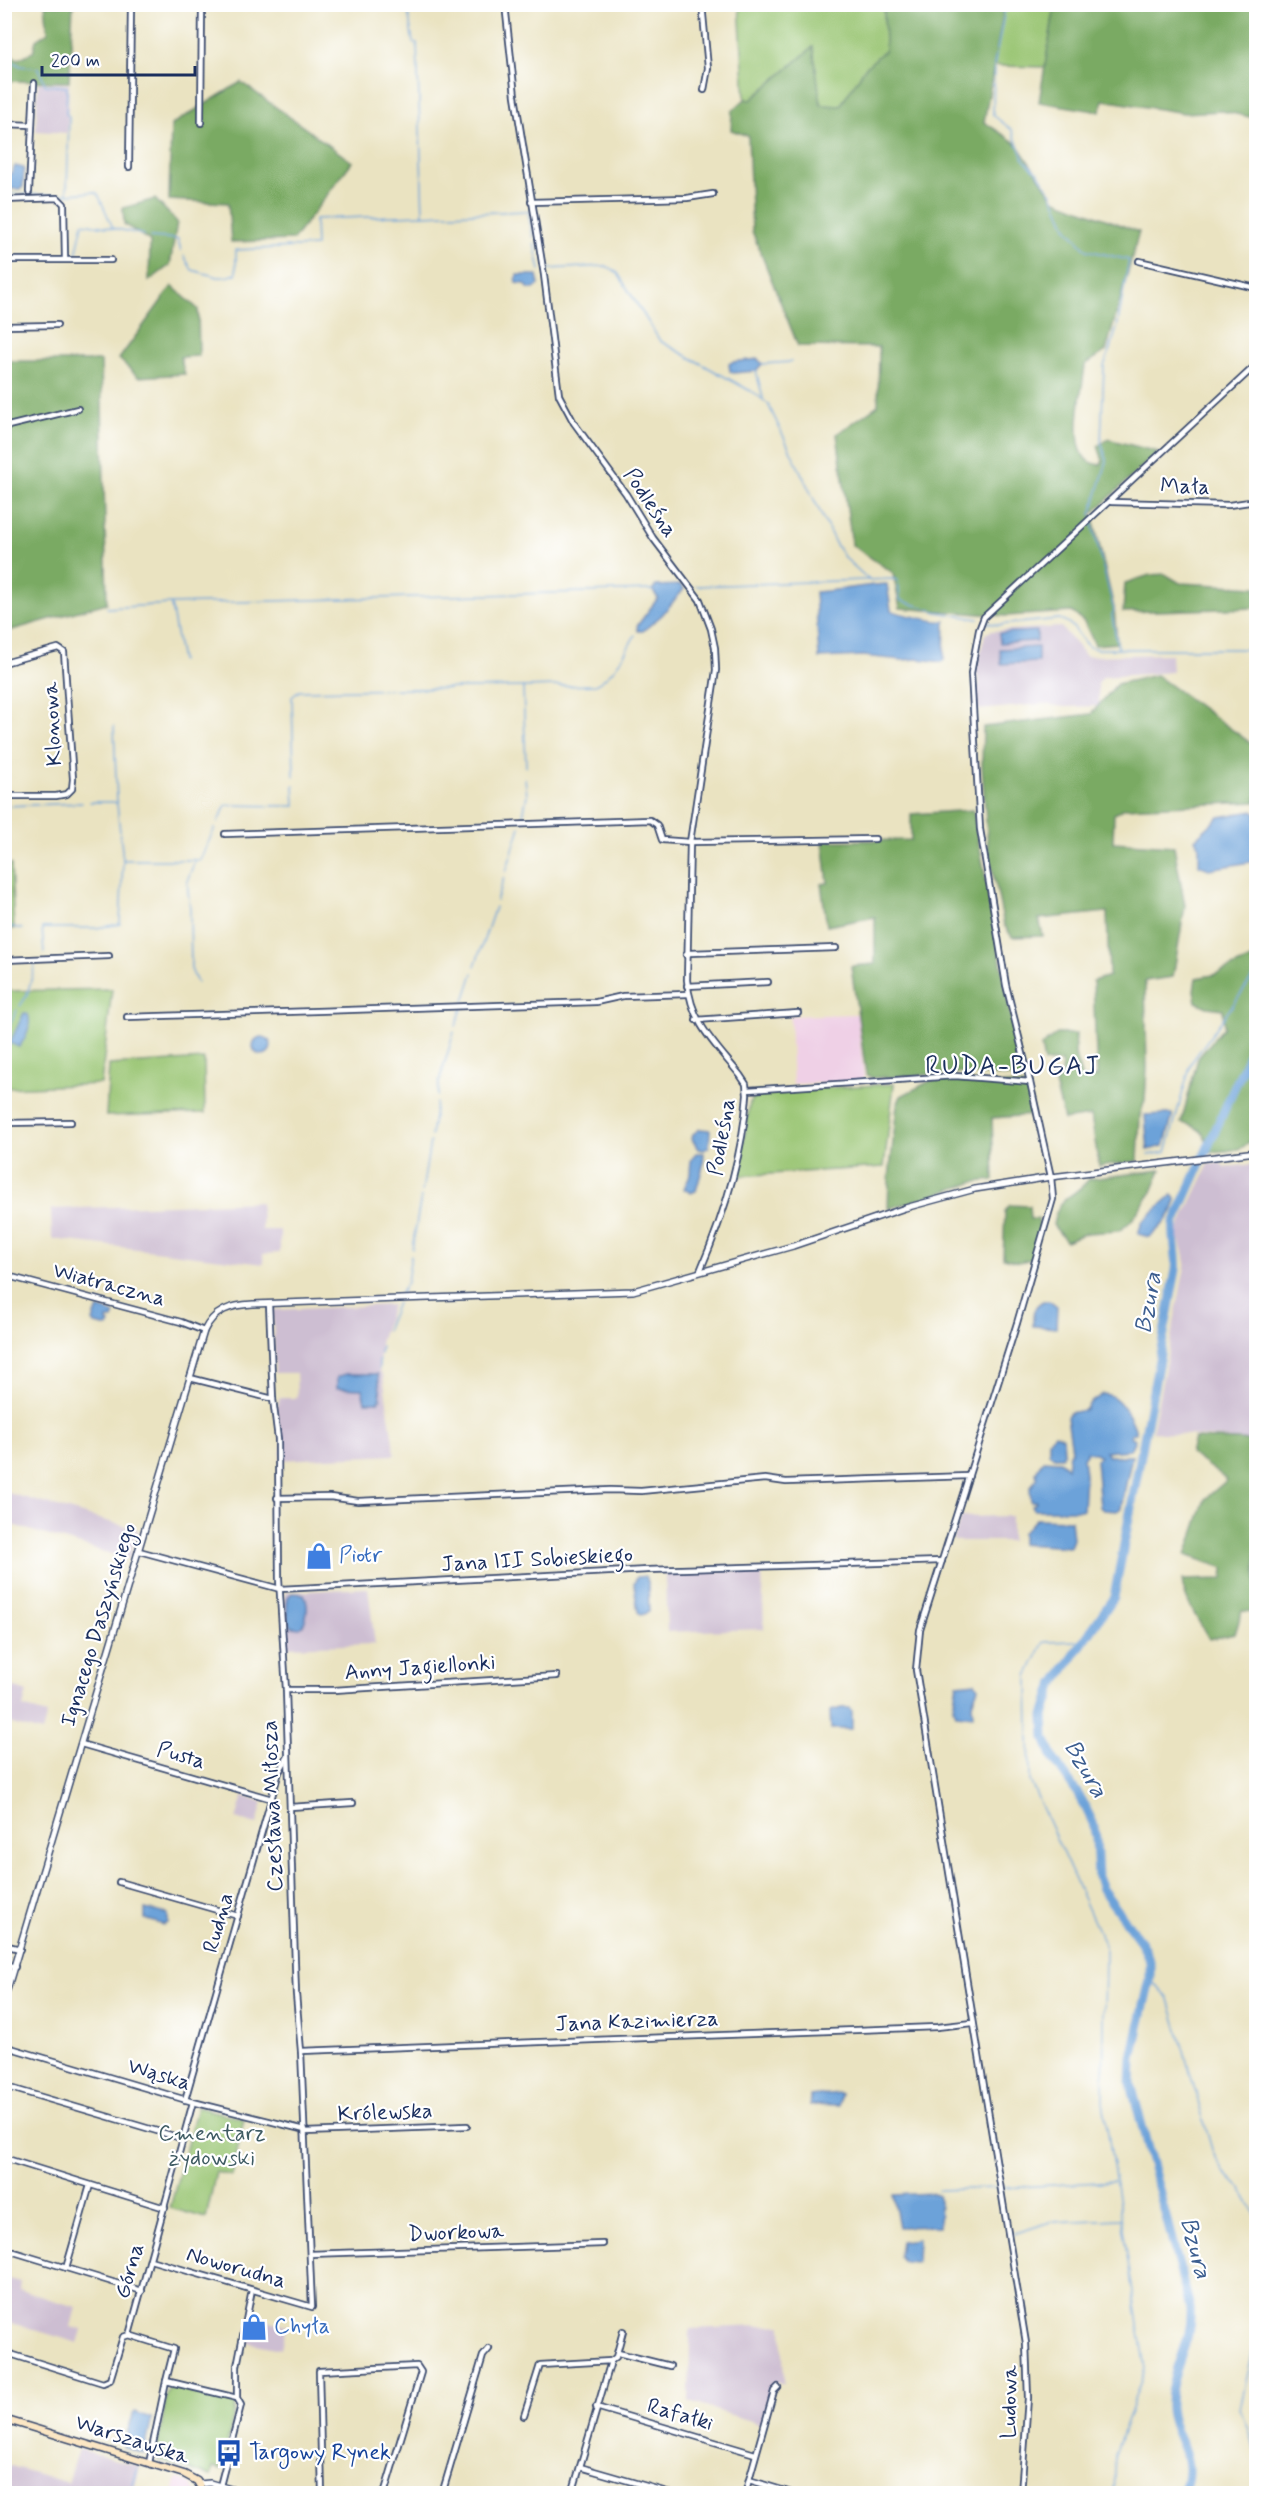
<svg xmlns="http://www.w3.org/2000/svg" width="1261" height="2498" font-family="Mynerve,sans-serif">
	<rect width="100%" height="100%" fill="#fff"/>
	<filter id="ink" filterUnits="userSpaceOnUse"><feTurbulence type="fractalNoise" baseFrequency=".0167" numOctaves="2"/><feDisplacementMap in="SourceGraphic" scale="12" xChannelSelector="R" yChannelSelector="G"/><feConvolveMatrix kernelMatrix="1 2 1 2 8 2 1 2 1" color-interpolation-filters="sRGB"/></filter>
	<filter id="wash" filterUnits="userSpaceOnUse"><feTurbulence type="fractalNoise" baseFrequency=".008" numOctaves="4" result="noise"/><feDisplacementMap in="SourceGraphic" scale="24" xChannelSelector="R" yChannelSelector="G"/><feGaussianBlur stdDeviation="1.35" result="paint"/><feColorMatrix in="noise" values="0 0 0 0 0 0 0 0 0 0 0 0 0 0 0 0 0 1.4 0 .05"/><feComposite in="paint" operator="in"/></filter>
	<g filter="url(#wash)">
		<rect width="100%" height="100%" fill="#eae3c1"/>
		<!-- built -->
		<g fill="#efd0e6">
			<polygon points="857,1014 864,1078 855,1082 793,1084 790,1016"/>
			<polygon points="177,2479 190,2484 198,2493 173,2493"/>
		</g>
		<!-- industrial -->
		<g fill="#cdbed2">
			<polygon points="38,83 69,84 67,133 36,131"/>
			<polygon points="1061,627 1086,656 1171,654 1172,672 1103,677 1098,684 1099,706 1065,707 1043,704 978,710 977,687 980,684 976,671 985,634 991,631"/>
			<polygon points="1220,1163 1225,1167 1256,1164 1256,1441 1152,1432 1186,1262 1178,1236 1178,1229 1209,1164"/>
			<polygon points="261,1202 262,1230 280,1230 280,1253 263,1254 264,1264 52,1239 51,1209"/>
			<polygon points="392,1305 380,1343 379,1370 383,1376 395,1455 280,1460 282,1442 280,1440 277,1407 280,1398 295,1398 297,1396 296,1373 275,1373 273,1310"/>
			<polygon points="5,1492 138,1530 129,1559 5,1523"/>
			<polygon points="1011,1516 1011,1541 953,1541 961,1517"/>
			<polygon points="762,1570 764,1629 667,1632 665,1573"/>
			<polygon points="368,1588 375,1644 286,1647 284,1597 287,1592"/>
			<polygon points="5,1684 27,1692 23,1707 47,1714 42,1732 5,1722"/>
			<polygon points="243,1796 263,1802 257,1824 236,1819"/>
			<polygon points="9,2279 21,2282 20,2290 76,2307 71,2327 82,2330 78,2343 5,2321 5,2293"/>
			<polygon points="250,2316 286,2325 281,2349 246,2342"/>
			<polygon points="782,2325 784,2383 774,2383 761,2424 689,2402 690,2329"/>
			<polygon points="79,2449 140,2467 133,2493 5,2493 5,2464 68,2483"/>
		</g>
		<!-- green -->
		<g fill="#98c471" stroke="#5a7a68" stroke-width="1.5">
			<polygon points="739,5 884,5 885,50 866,68 840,106 821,105 812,48 751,100 745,99"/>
			<polygon points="1005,5 1055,5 1045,67 994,66"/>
			<polygon points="11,864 14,929 5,929 4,865"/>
			<polygon points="112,989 101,1084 5,1088 4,991"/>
			<polygon points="204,1059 205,1113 106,1116 109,1065"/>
			<polygon points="894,1084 884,1167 738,1176 750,1102 757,1092"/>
			<polygon points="197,2107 244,2119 232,2176 216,2172 206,2218 170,2208"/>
			<polygon points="176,2387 195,2394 232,2401 236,2405 221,2470 213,2468 211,2476 161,2461 156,2457 167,2393 170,2388"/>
		</g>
		<!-- forest -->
		<g fill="#7aaa63" stroke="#4a6c60" stroke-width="1.5">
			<polygon points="45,5 73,5 69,82 5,81 4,51 18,59 33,52 36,40 48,32"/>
			<path d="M884 5H1005L984 122 1016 143 1054 199 1139 232 1106 351 1085 365C1083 387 1069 444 1087 460 1090 462 1096 464 1100 465L1103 461 1098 446 1108 439 1158 452 1092 514 1114 608 1117 643 1095 645 1084 622 1072 612 1006 616 900 608 893 573 852 545 837 434 878 405 879 347 798 346 752 231 748 136 731 130 732 111 745 99 751 100 813 47 821 105 840 106 865 68 885 50Z"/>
			<polygon points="1055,5 1256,5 1255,118 1222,111 1184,113 1103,100 1100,112 1039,102"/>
			<polygon points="241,82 352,162 293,240 231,242 228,203 169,200 171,125"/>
			<polygon points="155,199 177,222 170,265 149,281 150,241 124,224 123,208"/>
			<polygon points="172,286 198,309 199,356 180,357 185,374 138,377 119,359"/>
			<polygon points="5,361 101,361 107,603 5,632"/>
			<polygon points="1165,574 1180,583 1256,587 1256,608 1123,612 1125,583 1150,575"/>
			<polygon points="1156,675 1256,747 1256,802 1124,808 1114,814 1113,842 1174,846 1185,906 1173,977 1145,981 1147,1068 1145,1100 1140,1115 1138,1161 1099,1166 1091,1116 1064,1120 1055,1084 1063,1075 1061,1062 1044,1062 1041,1046 1057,1034 1076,1034 1075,1054 1082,1079 1097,1077 1093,981 1109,976 1107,912 1039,919 1043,936 1012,937 1004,925 988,848 982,766 983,727 1091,714 1117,684"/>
			<polygon points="973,810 1014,1033 1025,1078 955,1073 872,1078 866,1074 851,966 875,964 875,917 827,926 821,884 828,883 823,841 911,840 911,814"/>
			<path d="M1256 957V1130C1248 1153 1232 1150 1211 1152 1205 1133 1200 1126 1181 1123L1198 1058 1224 1027 1223 1009 1207 1007 1196 1002 1194 990 1196 978 1213 975Z"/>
			<polygon points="939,1079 1028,1086 1034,1115 992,1118 994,1180 975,1182 888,1209 889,1178 897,1105 901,1096 930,1081"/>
			<path d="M1161 1170 1152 1192 1131 1221 1119 1231 1087 1233 1066 1241 1053 1225C1058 1194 1072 1200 1089 1179Z"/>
			<polygon points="1010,1205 1029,1206 1030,1219 1038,1219 1040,1230 1032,1259 1019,1262 1003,1258 1005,1211"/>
			<path d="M1194 1438 1256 1441V1612L1242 1611 1235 1634 1209 1639C1199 1621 1184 1601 1182 1580L1223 1579 1224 1568 1186 1555 1205 1499 1227 1480 1190 1453Z"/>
		</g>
		<!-- water -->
		<g fill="#6ca2d9" stroke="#44689c" stroke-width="1.5">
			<polygon points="15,166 24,168 23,187 20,189 5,189 5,172 11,174"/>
			<polygon points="517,275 537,275 539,285 534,289 529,289 525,284 516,283"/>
			<polygon points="758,359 762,364 756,371 733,373 730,371 729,364 732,362"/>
			<path d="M887 584 891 610C895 613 940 623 945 621L944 660 941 662 919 659 902 660 863 656 819 658 815 592C839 591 862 585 887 584Z"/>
			<polygon points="656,586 681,585 684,589 662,615 643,631 638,631 637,626 658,598 652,590"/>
			<polygon points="1037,631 1037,641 1000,643 999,633"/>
			<polygon points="1038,647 1038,662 1001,664 1000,649"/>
			<polygon points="1253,811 1256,814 1256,861 1209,869 1199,865 1199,847 1195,839 1219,817"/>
			<path d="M24 1013 28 1014C32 1025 26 1038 19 1047L10 1043Z"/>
			<circle cx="262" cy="1046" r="9"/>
			<polygon points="1168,1114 1172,1114 1172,1118 1164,1146 1148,1150 1145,1115"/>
			<polygon points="700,1129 710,1130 709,1147 704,1150 698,1149 692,1139 693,1134"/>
			<path d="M696 1153H704L703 1166 696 1191 691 1193 684 1189C685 1184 689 1179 690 1174 691 1165 689 1160 696 1153Z"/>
			<path d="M1172 1195 1176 1200C1172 1216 1161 1228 1149 1237L1138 1234 1142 1222Z"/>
			<path d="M1043 1301H1049L1057 1307 1056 1328 1033 1326C1033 1315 1032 1307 1043 1301Z"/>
			<polygon points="98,1308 115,1314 113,1319 107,1319 107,1322 110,1323 108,1327 95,1324 93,1321"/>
			<polygon points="346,1374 378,1374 381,1398 378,1402 365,1402 362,1389 337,1388 337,1377"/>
			<path d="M1103 1394C1118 1393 1133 1419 1136 1433H1132L1130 1436 1135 1439 1130 1450 1105 1452 1108 1456H1132L1121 1508 1117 1511 1103 1510 1100 1507 1096 1460 1100 1456 1095 1453 1087 1452 1083 1458 1085 1475 1083 1510H1034L1031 1506 1035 1504 1036 1501 1031 1502 1030 1488 1037 1478 1036 1472 1043 1460 1060 1461 1067 1468 1069 1453 1072 1450 1067 1417 1069 1413 1085 1410 1090 1403Z"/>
			<polygon points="1055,1434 1063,1437 1064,1453 1062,1457 1054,1457 1049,1453 1049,1440"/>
			<polygon points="1036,1519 1071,1520 1073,1539 1070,1547 1022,1544 1022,1533"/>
			<polygon points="646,1576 648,1582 649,1612 641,1615 638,1612 634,1584 637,1577"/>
			<path d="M292 1593 304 1594C309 1603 308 1621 300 1628L292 1627C286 1620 286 1606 288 1597Z"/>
			<polygon points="975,1682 978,1687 972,1704 973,1716 956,1714 953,1707 957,1684"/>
			<polygon points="842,1708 849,1708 852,1711 852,1729 831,1729 830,1711"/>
			<polygon points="145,1909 168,1914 168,1923 164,1925 145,1919"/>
			<polygon points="839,2093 841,2094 839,2106 810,2105 810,2096"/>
			<polygon points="933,2193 938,2195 940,2201 939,2226 899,2227 893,2195"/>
			<polygon points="918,2239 917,2260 916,2262 902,2261 899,2256 901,2241"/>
			<polygon points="134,2412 152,2418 144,2454 123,2447"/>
		</g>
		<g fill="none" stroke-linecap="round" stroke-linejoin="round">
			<!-- stream -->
			<g stroke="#6ca2d9" stroke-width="1.5">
				<polyline points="407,4 413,43 417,43 423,215"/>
				<polyline points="1006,4 994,66 993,115 1012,130 1024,160 1039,174 1052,194 1067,228 1087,250 1129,260 1117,328 1104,366 1101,442 1107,461 1091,515"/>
				<polyline points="4,57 21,66 39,68 45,85 67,87 66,114 69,116 67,193"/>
				<polyline points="4,194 57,195 94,192 98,194 113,228 144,235"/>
				<polyline points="150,237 178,239 181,251"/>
				<polyline points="534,243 540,270"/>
				<polyline points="76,255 83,223 113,228"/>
				<polyline points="184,256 192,270 218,277 226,277 236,274 236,250 316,246 315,219 528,211 533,237"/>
				<polyline points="4,263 16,262"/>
				<polyline points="547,269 606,266 617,272 660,341 756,394 768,404 835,543 844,557 870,581"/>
				<polyline points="762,364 791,362"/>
				<polyline points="756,371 763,398"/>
				<polyline points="1092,523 1114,610 1112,615 1118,648"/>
				<polyline points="696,586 894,579 898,581 900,600 937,612 978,619"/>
				<polyline points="171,605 181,661"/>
				<polyline points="107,608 171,604 652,590"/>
				<path d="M985 622 998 625 1059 619C1076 623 1077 637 1089 647L1098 649H1256"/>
				<polyline points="114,726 117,803"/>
				<path d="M526 767 523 687 595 685C615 674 624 655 635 635"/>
				<polyline points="294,776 292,697 299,691 523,687"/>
				<polyline points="90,802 114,802 117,804 123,860 200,860 215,828"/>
				<polyline points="4,806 82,803"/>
				<polyline points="522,821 527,795 525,778"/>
				<polyline points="218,822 226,805 295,806 294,785"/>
				<polyline points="195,861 187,881 190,909 191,969 197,983"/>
				<polyline points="506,872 520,827"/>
				<polyline points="496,901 504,878"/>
				<polyline points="8,926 22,929"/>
				<polyline points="44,953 42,928 96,928 120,924 123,861"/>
				<polyline points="475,966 495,907"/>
				<polyline points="464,1001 473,973"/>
				<polyline points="20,1006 27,995 35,965"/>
				<polyline points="456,1026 462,1008"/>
				<polyline points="4,1037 17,1010"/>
				<polyline points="4,1063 5,1067"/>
				<polyline points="438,1096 439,1082 454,1032"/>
				<polyline points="4,1109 6,1073"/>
				<polyline points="431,1136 436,1103"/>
				<polyline points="1149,1155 1166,1152 1191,1063 1253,977 1256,968"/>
				<polyline points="422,1192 430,1142"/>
				<polyline points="412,1249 421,1197"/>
				<polyline points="400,1295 407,1282 411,1255"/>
				<polyline points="386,1331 397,1303"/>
				<polyline points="380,1354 381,1346"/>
				<polyline points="379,1369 379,1360"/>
				<polyline points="1077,1641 1044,1642 1030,1670 1028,1677 1030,1781 1105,1946 1103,2102 1145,2369 1115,2454 1113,2494"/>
				<polyline points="1150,1979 1169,1999 1213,2153 1224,2172 1241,2189 1256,2215"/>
				<polyline points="1004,2188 1114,2181"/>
				<polyline points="938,2190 996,2188"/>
				<polyline points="1013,2234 1051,2222 1121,2219"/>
				<polyline points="1256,2337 1240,2409 1256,2451"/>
				<polyline points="130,2494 138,2468"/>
			</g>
			<!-- river -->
			<path stroke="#6ca2d9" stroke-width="9" d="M1182 2494C1200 2458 1173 2441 1170 2409 1168 2373 1193 2343 1190 2308L1131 2084 1132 2058 1150 1979V1961L1141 1942 1102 1889 1098 1877 1096 1838 1093 1823 1082 1800 1053 1758 1045 1738 1044 1716 1053 1686 1114 1597 1176 1270C1178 1254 1172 1240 1174 1223L1256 1039"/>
		</g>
	</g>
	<g filter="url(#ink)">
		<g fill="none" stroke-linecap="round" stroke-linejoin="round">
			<defs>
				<g id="minor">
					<path d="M505 4 515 96 544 275 559 395 574 423 626 494 653 538 700 600 711 629 715 648 716 670 690 842 687 980C691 1023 714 1043 740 1075L746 1084 747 1095C743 1155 724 1215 700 1271"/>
					<polyline points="702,4 708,68 704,90"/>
					<polyline points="201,123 202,4"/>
					<polyline points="4,124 32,125"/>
					<polyline points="129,167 131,4"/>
					<polyline points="29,192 34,83"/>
					<polyline points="4,200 58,198 64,204 65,259"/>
					<polyline points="531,202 687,198 713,194"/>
					<polyline points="4,260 111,260"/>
					<polyline points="1139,261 1256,288"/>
					<polyline points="4,326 57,325"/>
					<polyline points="4,427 78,409"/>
					<polyline points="1111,502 1229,505 1256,501"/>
					<polyline points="4,663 58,648 64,652 73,779 72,789 67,794 56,796 4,796"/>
					<polyline points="225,834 650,820 657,825 662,840 690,842 875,839"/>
					<polyline points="686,955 690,953 836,948"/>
					<polyline points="4,960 109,956"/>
					<polyline points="687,986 768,982"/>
					<polyline points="127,1017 596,1002 623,996 688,994"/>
					<polyline points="696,1020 798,1013"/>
					<polyline points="747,1090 955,1076 1030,1082"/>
					<polyline points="4,1123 71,1122"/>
					<polyline points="4,1275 181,1322 204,1331"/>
					<polyline points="190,1378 273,1399"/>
					<polyline points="277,1498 330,1497 358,1501 610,1490 641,1491 765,1479 786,1482 969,1476"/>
					<polyline points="139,1551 280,1589 648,1570 942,1561"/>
					<polyline points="286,1690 334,1690 557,1676"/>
					<polyline points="81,1744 272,1799"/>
					<polyline points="290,1807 353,1803"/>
					<polyline points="119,1882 238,1916"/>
					<polyline points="4,1945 20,1949"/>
					<polyline points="4,1964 15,1967"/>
					<polyline points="4,2046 193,2102 305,2130"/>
					<polyline points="301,2051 937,2027 973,2023"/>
					<polyline points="4,2086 184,2139"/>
					<polyline points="185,2100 279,1772 287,1758"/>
					<polyline points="305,2132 467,2126"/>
					<polyline points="4,2158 165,2208"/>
					<polyline points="4,2249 142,2291"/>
					<polyline points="310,2254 603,2244"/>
					<polyline points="150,2260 312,2307 301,2051 296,1994 286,1690 279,1579 278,1439 273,1399 269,1304"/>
					<polyline points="66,2268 90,2185"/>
					<polyline points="129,2335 193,2102"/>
					<polyline points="129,2335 174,2349 166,2381"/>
					<polyline points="4,2352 103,2383 110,2380 123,2337 129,2335"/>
					<polyline points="618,2353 670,2366"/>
					<polyline points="611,2361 616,2357 623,2331"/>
					<polyline points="237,2398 237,2366 252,2290"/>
					<polyline points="596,2407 755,2454"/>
					<polyline points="524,2416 540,2365 611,2361 572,2494"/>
					<polyline points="149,2463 166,2381 237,2398 241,2405 220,2486"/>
					<polyline points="580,2467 674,2494"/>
					<polyline points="749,2480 795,2494"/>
					<polyline points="322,2494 319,2371 417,2366 421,2372 384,2494"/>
					<polyline points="442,2494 483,2356 489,2349"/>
					<polyline points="745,2494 774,2391 778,2387"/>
					<polyline points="1021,2494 1028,2398 1026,2343 916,1670 920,1630 1017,1323 1053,1199 1051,1177 1030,1082 1006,985 980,829 971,673 979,630 984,617 1256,365"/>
				</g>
				<g id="tertiary">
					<path d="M4 2000 204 1331C214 1310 231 1305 253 1304L633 1291 793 1246 905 1208 975 1189 1051 1177 1256 1152"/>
					<polyline points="199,2484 210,2483 248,2494"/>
				</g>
				<polyline id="secondary" points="4,2419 184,2474 197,2481 204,2494"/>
			</defs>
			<!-- minor casing -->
			<use href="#minor" stroke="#3a4a6d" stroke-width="8"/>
			<!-- tertiary casing -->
			<use href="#tertiary" stroke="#3a4a6d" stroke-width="8"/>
			<!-- secondary casing -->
			<use href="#secondary" stroke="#3a4a6d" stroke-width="9"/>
			<!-- minor -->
			<use href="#minor" stroke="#fff" stroke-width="4.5"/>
			<!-- tertiary -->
			<use href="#tertiary" stroke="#fff" stroke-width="5"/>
			<!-- secondary -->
			<use href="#secondary" stroke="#fbe6c4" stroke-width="6"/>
		</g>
	</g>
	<!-- icons -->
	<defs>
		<symbol id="shop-bare" viewBox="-9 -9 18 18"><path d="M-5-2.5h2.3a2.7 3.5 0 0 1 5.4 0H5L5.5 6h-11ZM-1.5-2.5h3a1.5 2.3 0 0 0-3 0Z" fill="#3f7fe0" stroke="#fff" stroke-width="2.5" paint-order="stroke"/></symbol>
		<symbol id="bus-bare" viewBox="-9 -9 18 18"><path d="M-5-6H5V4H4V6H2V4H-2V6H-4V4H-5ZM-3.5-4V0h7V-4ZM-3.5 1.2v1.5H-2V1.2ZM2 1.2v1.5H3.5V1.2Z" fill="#1a4fb4" stroke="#fff" stroke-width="2.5" paint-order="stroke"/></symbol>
	</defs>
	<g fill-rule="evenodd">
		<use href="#shop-bare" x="300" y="1537" width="38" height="38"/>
		<use href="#shop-bare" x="235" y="2308" width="38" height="38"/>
		<use href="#bus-bare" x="210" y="2434" width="38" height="38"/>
	</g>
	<g text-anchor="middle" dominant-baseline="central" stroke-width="4.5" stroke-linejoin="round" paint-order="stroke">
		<!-- street labels -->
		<g font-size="22" fill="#1b2f5e" stroke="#fff">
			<text transform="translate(1185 487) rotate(2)">Mała</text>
			<text transform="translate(650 503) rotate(56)">Podleśna</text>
			<text transform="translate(53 724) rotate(-93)">Klonowa</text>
			<text transform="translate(722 1137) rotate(-80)">Podleśna</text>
			<text transform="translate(109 1285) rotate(15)">Wiatraczna</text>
			<text transform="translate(537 1560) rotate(-3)">Jana III Sobieskiego</text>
			<text transform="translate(99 1625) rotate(-73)">Ignacego Daszyńskiego</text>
			<text transform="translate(420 1668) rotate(-4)">Anny Jagiellonki</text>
			<text transform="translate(181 1756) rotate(16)">Pusta</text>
			<text transform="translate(273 1806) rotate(-92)">Czesława Miłosza</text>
			<text transform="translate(219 1923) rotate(-74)">Rudna</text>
			<text transform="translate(637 2022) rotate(-2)">Jana Kazimierza</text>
			<text transform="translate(159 2075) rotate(17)">Wąska</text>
			<text transform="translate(385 2113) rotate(-2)">Królewska</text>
			<text transform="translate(456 2233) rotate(-2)">Dworkowa</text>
			<text transform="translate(236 2268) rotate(16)">Noworudna</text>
			<text transform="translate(130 2271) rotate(-74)">Górna</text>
			<text transform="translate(1010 2402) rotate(-89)">Ludowa</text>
			<text transform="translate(680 2415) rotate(16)">Rafałki</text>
			<text transform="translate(132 2440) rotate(18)">Warszawska</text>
		</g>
		<!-- shop labels -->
		<g font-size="22" fill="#366cbe" stroke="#fff" text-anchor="start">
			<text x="339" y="1556">Piotr</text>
			<text x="274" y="2327">Chyła</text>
		</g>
		<!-- park labels -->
		<g font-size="22" fill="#405c64" stroke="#fff">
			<text x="212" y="2134">Cmentarz<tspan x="212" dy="25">żydowski</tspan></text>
		</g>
		<!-- transit labels -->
		<g font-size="22" fill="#164399" stroke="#fff" text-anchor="start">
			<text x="249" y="2453">Targowy Rynek</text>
		</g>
		<!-- water labels -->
		<g font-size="24" font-style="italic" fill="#3b5d8f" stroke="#fff">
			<text transform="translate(1149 1303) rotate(-80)">Bzura</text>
			<text transform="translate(1085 1769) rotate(60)">Bzura</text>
			<text transform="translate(1195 2248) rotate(75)">Bzura</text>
		</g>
		<!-- quarter labels -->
		<g font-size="26" letter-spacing="1.5" fill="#1b2f5e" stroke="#fff">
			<text x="1013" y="1067">RUDA-BUGAJ</text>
		</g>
	</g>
	<!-- margin -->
	<rect width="1261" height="2498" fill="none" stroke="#fff" stroke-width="24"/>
	<!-- scale -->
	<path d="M42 66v9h153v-9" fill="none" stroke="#1b2f5e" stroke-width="3"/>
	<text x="51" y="66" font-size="18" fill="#1b2f5e" stroke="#ffffff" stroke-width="4.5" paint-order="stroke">200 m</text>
</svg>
